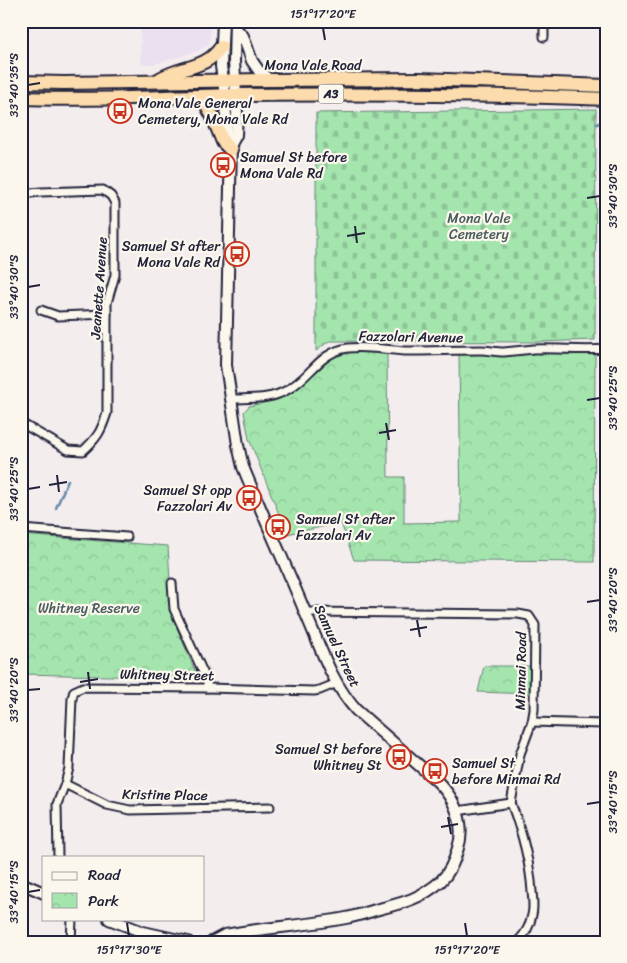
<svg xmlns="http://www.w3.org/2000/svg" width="627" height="963" font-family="Sriracha,sans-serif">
	<defs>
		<pattern id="cemetery-stones" width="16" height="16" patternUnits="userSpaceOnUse" patternTransform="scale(1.25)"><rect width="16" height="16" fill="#a4e5ae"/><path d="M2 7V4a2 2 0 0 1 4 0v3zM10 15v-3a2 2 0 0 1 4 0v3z" fill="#8dc497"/></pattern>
		<pattern id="park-crowns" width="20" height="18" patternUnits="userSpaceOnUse" patternTransform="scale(1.25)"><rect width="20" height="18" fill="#a4e5ae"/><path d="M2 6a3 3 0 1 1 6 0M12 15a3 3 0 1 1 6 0" fill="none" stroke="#8dc497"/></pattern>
	</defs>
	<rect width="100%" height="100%" fill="#f4edee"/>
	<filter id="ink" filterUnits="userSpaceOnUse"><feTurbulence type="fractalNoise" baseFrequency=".02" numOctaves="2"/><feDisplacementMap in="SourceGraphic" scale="10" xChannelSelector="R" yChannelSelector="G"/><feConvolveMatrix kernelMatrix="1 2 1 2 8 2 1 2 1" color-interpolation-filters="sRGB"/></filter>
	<g filter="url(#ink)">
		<!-- built -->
		<polygon fill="#ebe0f0" points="140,21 212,21 209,44 198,51 155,64 141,64"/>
		<!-- cemetery -->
		<polygon fill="url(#cemetery-stones)" stroke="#638474" points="596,109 595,340 536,342 329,341 316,351 316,113"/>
		<!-- park -->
		<g fill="url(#park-crowns)" stroke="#638474">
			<polygon points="352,352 387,353 388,477 404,477 404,523 461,522 459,353 595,354 594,562 354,560 341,523 287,534 249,439 244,412 249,406 277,400 293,392 331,357"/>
			<polygon points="21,535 168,546 172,616 198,678 21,674"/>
			<polygon points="484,666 531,666 531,694 478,692"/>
		</g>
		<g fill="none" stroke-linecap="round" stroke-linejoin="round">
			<!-- stream -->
			<g stroke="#6689a9" stroke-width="2.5">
				<polyline points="597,124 606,120"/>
				<polyline points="56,508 68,480"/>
				<polyline points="21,548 25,535"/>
			</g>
			<defs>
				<g id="street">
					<polyline points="544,37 544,21"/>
					<path d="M21 194 41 192 103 190 111 196 115 203V275L107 303V413C101 432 97 438 83 451L68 450 21 423"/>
					<polyline points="41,310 58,316 107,314"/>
					<path d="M232 399C250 398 270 400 287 390 311 377 319 352 348 348 367 346 386 350 405 351 430 351 456 350 481 350 488 350 496 352 504 352 514 351 524 350 534 349 558 348 582 351 606 349"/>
					<polyline points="21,529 127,537"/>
					<polyline points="172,583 174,609 207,681 207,688"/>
					<polyline points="306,612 518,614 529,616 535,625 534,710 532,722 520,754 511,803"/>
					<polyline points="532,722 603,724"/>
					<polyline points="65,784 107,805 130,810 270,807"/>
					<path d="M511 803C522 832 530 861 532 892 533 900 534 908 532 915 530 926 525 935 517 942"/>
					<polyline points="457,811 511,803"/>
					<polyline points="58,857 57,804 65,784 69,768 72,698 74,691 83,687 207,688 314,691 320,690 337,683"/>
					<polyline points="71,942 72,919"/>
					<polyline points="140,942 143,932"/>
				</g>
				<g id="secondary">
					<polyline points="235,28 243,36 252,61 259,71 270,80"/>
					<polyline points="231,144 236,135 237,113 234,61 235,21"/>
					<polyline points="21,883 44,893"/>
					<polyline points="109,919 143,932 188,942"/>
					<path d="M212 942 225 935C265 927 306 926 346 918 357 916 368 912 379 909 403 903 422 898 441 881 450 872 455 860 458 848 466 824 455 799 438 782L356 710C331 682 320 646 305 612 285 563 263 516 243 467L238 445 226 365 231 144 227 135 225 95 221 66 223 21"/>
				</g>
				<g id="highway">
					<path d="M158 80C179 66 206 70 221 47"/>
					<polyline points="21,82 64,83 270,80 420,79 606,86"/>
					<polyline points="199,96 207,106 212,115 223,142 231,150"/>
					<path d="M21 98C93 101 165 96 238 95 360 94 483 94 606 99"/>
				</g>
			</defs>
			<!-- street casing -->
			<use href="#street" stroke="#22223b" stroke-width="11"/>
			<!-- secondary casing -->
			<use href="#secondary" stroke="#22223b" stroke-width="14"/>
			<!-- highway casing -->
			<use href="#highway" stroke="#22223b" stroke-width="16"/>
			<!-- street -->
			<use href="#street" stroke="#fbf7ec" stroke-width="7"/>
			<!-- secondary -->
			<use href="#secondary" stroke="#fbf7ec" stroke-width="10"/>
			<!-- highway -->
			<use href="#highway" stroke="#fcdcac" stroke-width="12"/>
		</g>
	</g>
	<!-- ticks -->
	<path fill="none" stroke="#22223b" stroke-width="2" d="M323 28 325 40M28 85 40 83M587 198 600 196M355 226 357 243M347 236 365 233M28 287 40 285M587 400 600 398M386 423 389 440M379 433 396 430M57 475 59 492M49 485 67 482M28 489 40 487M587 602 600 600M417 620 420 637M410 630 427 627M88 672 90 689M80 682 98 679M28 690 40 689M587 804 600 802M448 817 451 834M441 827 458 824M28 892 40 890M127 923 129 936M465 923 467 936"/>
	<!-- icons -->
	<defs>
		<symbol id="bus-ring" viewBox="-11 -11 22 22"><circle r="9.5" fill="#fbf7ec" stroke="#c8321e" stroke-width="1.5"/><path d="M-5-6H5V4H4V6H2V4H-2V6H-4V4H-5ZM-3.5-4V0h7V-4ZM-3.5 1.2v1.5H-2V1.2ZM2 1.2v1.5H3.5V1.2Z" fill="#c8321e"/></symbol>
	</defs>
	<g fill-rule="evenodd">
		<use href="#bus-ring" x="106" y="97" width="28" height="28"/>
		<use href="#bus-ring" x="209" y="151" width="28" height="28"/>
		<use href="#bus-ring" x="223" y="240" width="28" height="28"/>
		<use href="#bus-ring" x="235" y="484" width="28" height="28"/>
		<use href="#bus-ring" x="264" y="513" width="28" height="28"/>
		<use href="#bus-ring" x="385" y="743" width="28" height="28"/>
		<use href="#bus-ring" x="421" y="757" width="28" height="28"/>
	</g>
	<g text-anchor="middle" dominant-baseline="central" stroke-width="4.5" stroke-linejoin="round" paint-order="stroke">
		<!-- shield labels -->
		<rect fill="#fbf7ec" stroke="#636270" stroke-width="1" x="318.5" y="84.5" width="25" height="19" rx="4"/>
		<g font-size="12" font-weight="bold" fill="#22223b">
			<text x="331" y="94">A3</text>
		</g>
		<!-- street labels -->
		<g font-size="14" fill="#22223b" stroke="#fbf7ec">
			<text x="313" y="65">Mona Vale Road</text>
			<text transform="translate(99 288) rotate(-86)">Jeanette Avenue</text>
			<text transform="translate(411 337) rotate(1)">Fazzolari Avenue</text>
			<text transform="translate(337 646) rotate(65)">Samuel Street</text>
			<text transform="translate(521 671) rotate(-89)">Minmai Road</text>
			<text transform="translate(167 675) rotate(1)">Whitney Street</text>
			<text transform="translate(165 795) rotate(1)">Kristine Place</text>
		</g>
		<!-- poi labels -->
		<g font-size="14" fill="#22223b" stroke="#fbf7ec" text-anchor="start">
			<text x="138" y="103">Mona Vale General<tspan x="138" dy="16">Cemetery, Mona Vale Rd</tspan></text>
			<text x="240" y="157">Samuel St before<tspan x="240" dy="16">Mona Vale Rd</tspan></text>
			<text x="220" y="246" text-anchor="end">Samuel St after<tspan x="220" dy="16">Mona Vale Rd</tspan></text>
			<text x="232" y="490" text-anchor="end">Samuel St opp<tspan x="232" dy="16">Fazzolari Av</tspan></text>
			<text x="296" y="519">Samuel St after<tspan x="296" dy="16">Fazzolari Av</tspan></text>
			<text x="382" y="749" text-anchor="end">Samuel St before<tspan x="382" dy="16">Whitney St</tspan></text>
			<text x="452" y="763">Samuel St<tspan x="452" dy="16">before Minmai Rd</tspan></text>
		</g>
		<!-- park labels -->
		<g font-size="14" fill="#495c5e" stroke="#fbf7ec">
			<text x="479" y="218">Mona Vale<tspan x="479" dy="16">Cemetery</tspan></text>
			<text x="89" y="608">Whitney Reserve</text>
		</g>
	</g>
	<!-- margin -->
	<rect width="627" height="963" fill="none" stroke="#fbf7ec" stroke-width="55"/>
	<!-- legend -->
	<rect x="42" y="856" width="162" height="65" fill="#fbf7ec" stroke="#a4a2a5"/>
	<rect x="52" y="872" width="25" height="8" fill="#fbf7ec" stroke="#a4a2a5"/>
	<text x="88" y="880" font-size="15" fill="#22223b">Road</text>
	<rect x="52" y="893" width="25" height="15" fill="url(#park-crowns)" stroke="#a4a2a5"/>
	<text x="88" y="906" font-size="15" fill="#22223b">Park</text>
	<rect x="28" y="28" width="572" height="908" fill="none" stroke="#22223b" stroke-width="2"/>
	<g font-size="12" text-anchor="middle" fill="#22223b">
		<text x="323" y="18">151°17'20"E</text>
		<text transform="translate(14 85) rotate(-90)" y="4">33°40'35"S</text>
		<text transform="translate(613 196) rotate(-90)" y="4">33°40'30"S</text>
		<text transform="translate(14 287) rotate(-90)" y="4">33°40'30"S</text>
		<text transform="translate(613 398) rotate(-90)" y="4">33°40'25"S</text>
		<text transform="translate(14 489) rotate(-90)" y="4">33°40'25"S</text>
		<text transform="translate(613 600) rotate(-90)" y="4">33°40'20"S</text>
		<text transform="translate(14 690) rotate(-90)" y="4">33°40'20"S</text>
		<text transform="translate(613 802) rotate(-90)" y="4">33°40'15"S</text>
		<text transform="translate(14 892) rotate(-90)" y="4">33°40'15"S</text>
		<text x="129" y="954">151°17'30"E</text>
		<text x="467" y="954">151°17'20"E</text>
	</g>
</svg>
